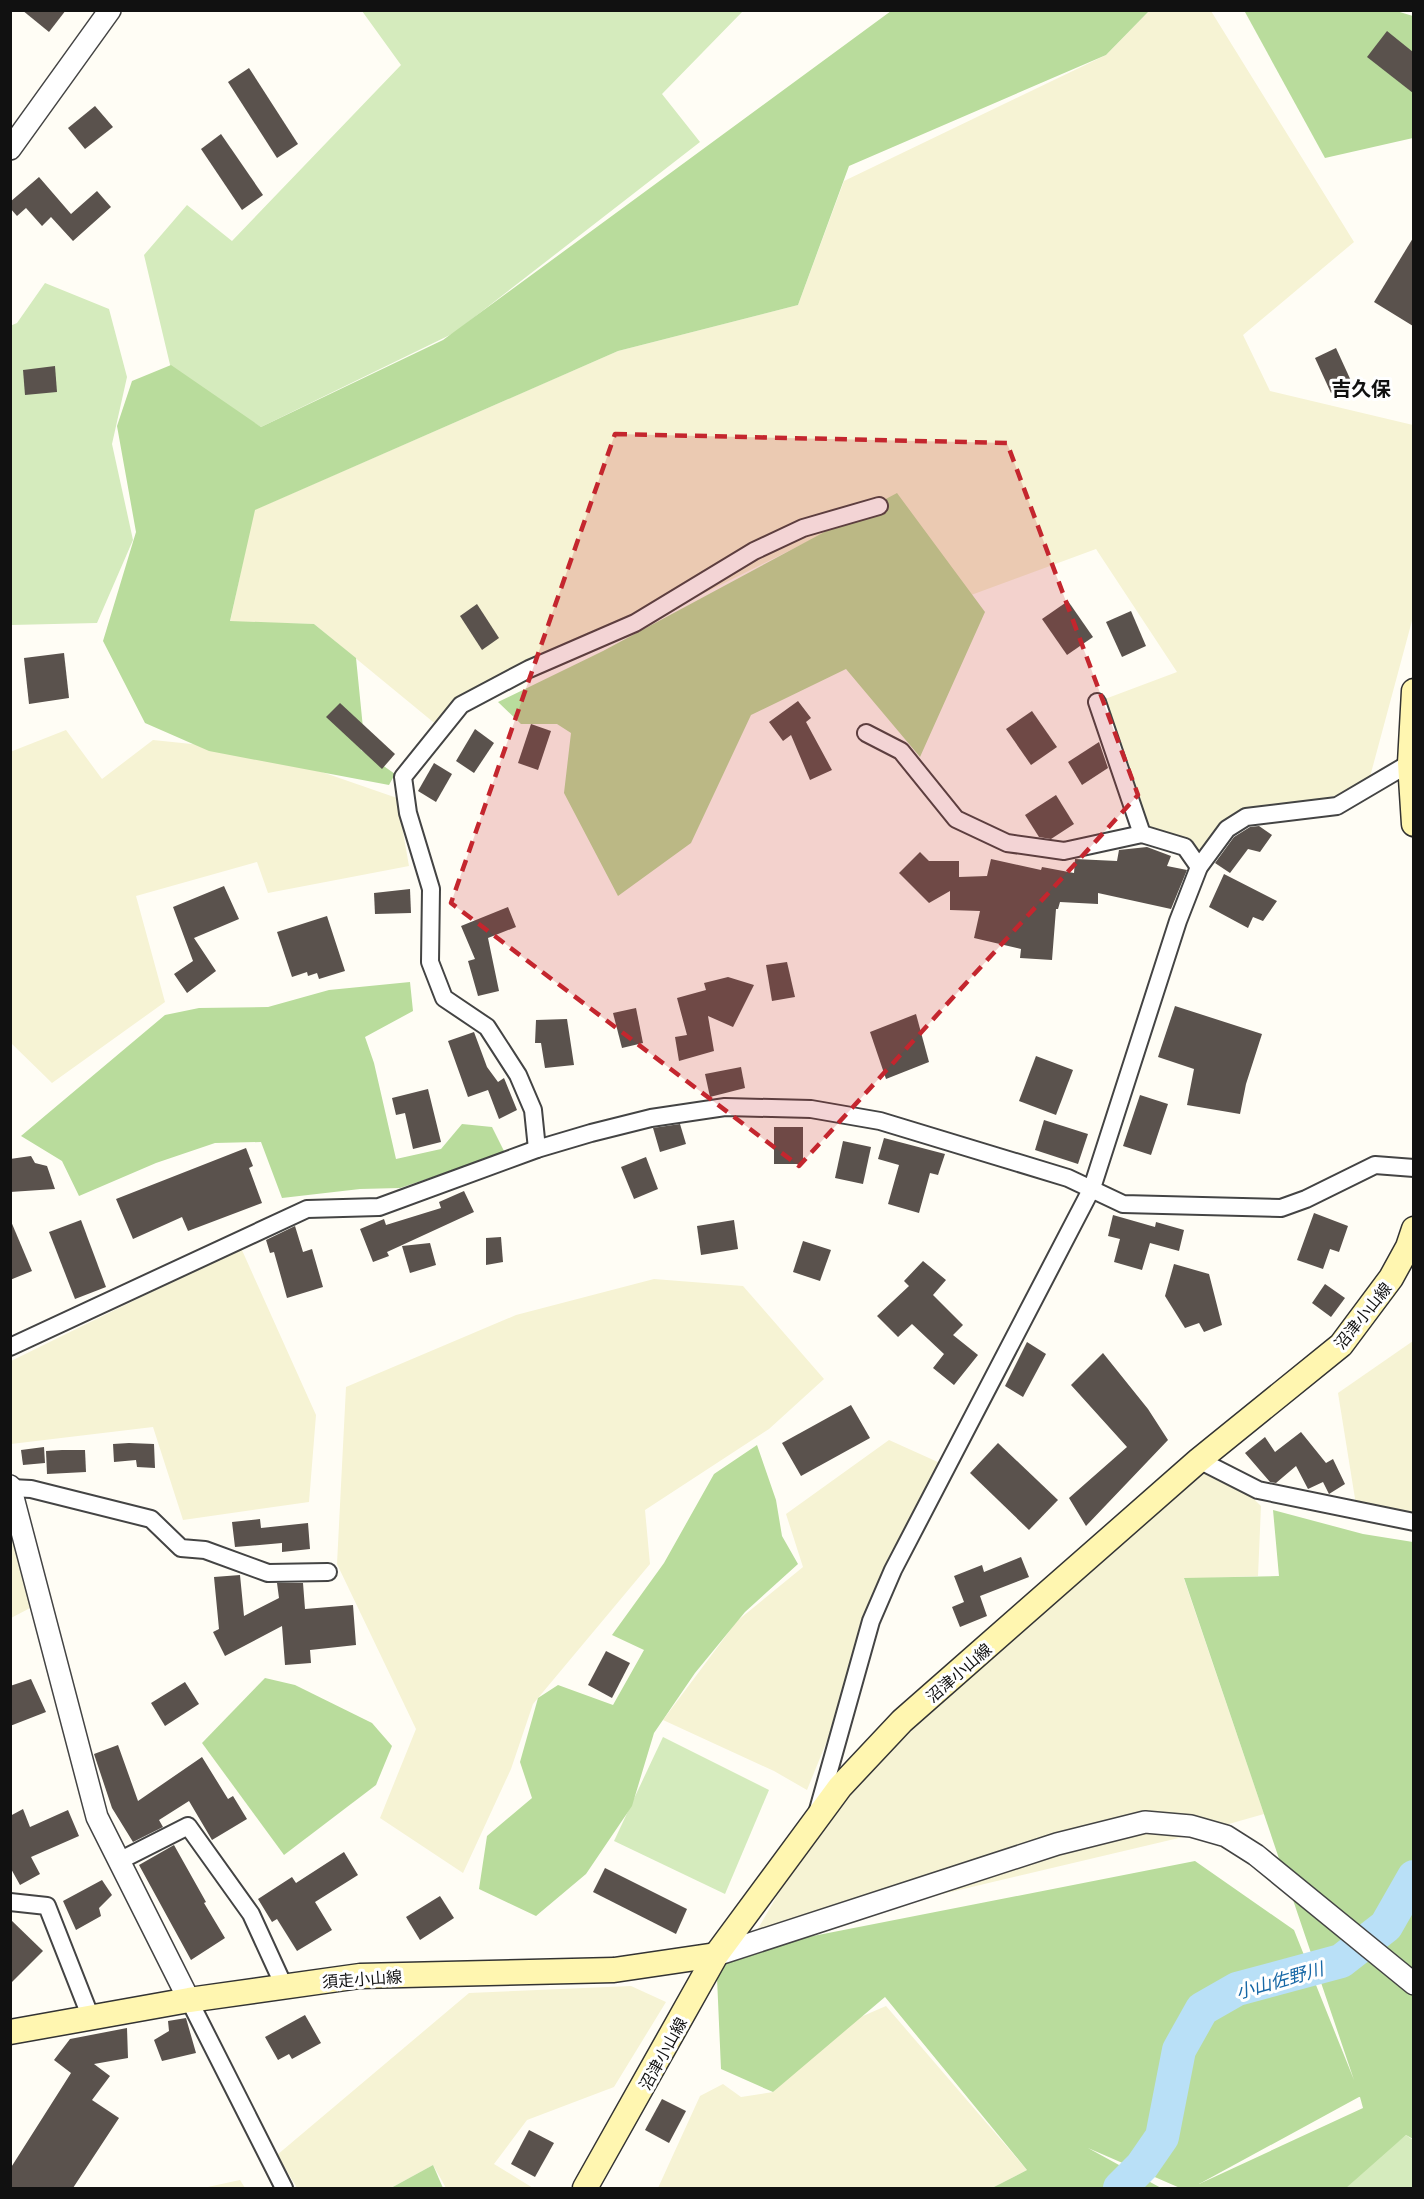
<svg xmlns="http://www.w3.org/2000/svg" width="1424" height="2199" font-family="Georgia,'Noto Sans JP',serif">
	<rect width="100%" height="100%" fill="#fffdf5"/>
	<!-- farmland -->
	<g fill="#f6f3d4">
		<polygon points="1149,11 1211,11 1354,242 1243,335 1270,391 1413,425 1413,617 1367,788 1246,817 1199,867 1142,834 1097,702 1177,672 1096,549 963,598 879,506 438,726 314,624 230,622 254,510 618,351 798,305 844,181 1106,55"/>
		<polygon points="66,730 102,779 153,740 211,746 322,772 397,798 409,866 268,893 257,862 136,896 165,1002 52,1083 11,1043 10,752"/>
		<polygon points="241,1248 316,1415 309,1502 183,1520 153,1427 11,1444 11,1361"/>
		<polygon points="654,1279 743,1286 824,1379 769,1429 645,1510 650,1564 533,1704 511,1769 463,1873 380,1818 416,1729 337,1564 346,1387 516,1315"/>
		<polygon points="1413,1341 1413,1515 1357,1511 1338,1393"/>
		<polygon points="889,1440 940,1463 807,1790 774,1771 663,1720 737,1621 803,1567 786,1514"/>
		<polygon points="1207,1453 1261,1506 1258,1576 1184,1579 1264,1814 1183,1837 752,1939 840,1787"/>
		<polygon points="10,1528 34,1606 11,1618 10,1618"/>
		<polygon points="631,1986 666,2002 614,2087 527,2120 494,2164 533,2188 446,2188 433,2165 391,2188 297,2188 277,2155 469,1993"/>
		<polygon points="886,2006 1027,2170 992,2188 658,2188 700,2096 723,2084 741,2097 773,2092 849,2022"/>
		<polygon points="240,2180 245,2188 203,2188"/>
	</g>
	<!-- green -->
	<g fill="#d5ebbd">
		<polygon points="362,11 743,11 662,94 700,142 454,333 261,427 172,373 144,255 187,205 232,241 401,65"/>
		<polygon points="45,283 109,309 127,377 112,444 133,540 97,623 11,625 10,326 17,323"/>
		<polygon points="663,1737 769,1790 725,1894 614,1841"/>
		<polygon points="1406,2135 1413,2140 1413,2188 1340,2188"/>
	</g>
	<!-- forest -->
	<g fill="#b9dc9c" fill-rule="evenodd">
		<polygon points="1252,10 1393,10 1413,16 1413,138 1325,158 1245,12"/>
		<polygon points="891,11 1149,11 1106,55 849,166 798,305 618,351 255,510 230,621 314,624 356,658 364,738 361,750 395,774 389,785 209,751 145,723 103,641 136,532 117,426 132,381 171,365 261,427 443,340"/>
		<polygon points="897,493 985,612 920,757 846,669 751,715 691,843 618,896 564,793 571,733 557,724 521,724 498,702 603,651"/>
		<polygon points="410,982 413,1011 365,1037 374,1063 396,1159 441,1149 462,1124 492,1127 505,1153 400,1188 360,1189 282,1198 261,1142 215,1143 156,1163 79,1196 62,1161 21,1136 165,1015 199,1008 268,1007 329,990"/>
		<polygon points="757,1445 776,1500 782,1536 798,1564 745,1612 695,1673 654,1733 632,1806 586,1874 536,1916 479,1889 487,1836 532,1798 520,1762 538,1698 558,1685 613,1705 644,1650 612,1635 664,1563 714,1474"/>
		<path d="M1273 1510 1363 1534 1413 1542V2139L1406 2135 1346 2188H1180L1088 2148 1161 2188H992L1027 2170 885 1997 773 2092 721 2069 716 1955 1195 1861 1294 1930 1354 2080 1184 1578 1279 1576ZM1360 2097 1363 2108 1199 2184 1359 2097Z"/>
		<polygon points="265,1678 295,1685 372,1723 392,1746 376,1785 284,1855 202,1743"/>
		<polygon points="433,2165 443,2188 391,2188"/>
	</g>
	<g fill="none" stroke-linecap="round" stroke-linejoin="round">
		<!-- river -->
		<polyline stroke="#b9e0f7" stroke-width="34" points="1120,2188 1142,2166 1162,2137 1179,2050 1202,2009 1237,1989 1341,1961 1386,1926 1414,1877"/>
	</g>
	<!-- building -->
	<g fill="#5a524d">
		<polygon points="22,10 66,10 49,32"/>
		<polygon points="1387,31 1413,52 1413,93 1367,57"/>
		<polygon points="249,68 298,144 277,158 228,82"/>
		<polygon points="95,106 113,127 85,149 68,128"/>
		<polygon points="221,134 263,195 242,210 201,149"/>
		<polygon points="39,177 71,214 97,191 111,207 73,241 51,217 42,226 26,208 17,216 10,208 10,202"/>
		<polygon points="1413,238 1413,326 1374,302"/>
		<polygon points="1336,348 1352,383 1331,393 1315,358"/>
		<polygon points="55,366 57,392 25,395 23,370"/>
		<polygon points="1068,601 1093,637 1067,655 1042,619"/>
		<polygon points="477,604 499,638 482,650 460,616"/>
		<polygon points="1131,611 1146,646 1122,657 1106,622"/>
		<polygon points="64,653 69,698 29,704 24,658"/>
		<polygon points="798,701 811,718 806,722 832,770 810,780 791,735 783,741 769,722"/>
		<polygon points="340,703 395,754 382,769 326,717"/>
		<polygon points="1032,711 1057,747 1031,765 1006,729"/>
		<polygon points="531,724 551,731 538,770 518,763"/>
		<polygon points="475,729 494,743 474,773 456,761"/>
		<polygon points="1099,742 1108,768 1082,785 1068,762"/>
		<polygon points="434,763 452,774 436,802 418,791"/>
		<polygon points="1056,795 1074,824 1051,839 1039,837 1025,815"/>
		<polygon points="1259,826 1272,835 1260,852 1248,849 1230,873 1215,863 1234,837 1250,827"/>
		<polygon points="1147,847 1171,856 1167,866 1187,870 1171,909 1098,893 1098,904 1060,902 1058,909 1056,909 1052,960 1020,958 1021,949 974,938 980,911 950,910 950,891 929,903 899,873 920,852 929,861 959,861 959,877 987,876 991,859 1041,870 1042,867 1074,873 1075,859 1117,861 1119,850"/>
		<polygon points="1224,874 1277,901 1263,921 1253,917 1248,928 1209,907"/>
		<polygon points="224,886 239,919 194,938 216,971 187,993 174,974 193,961 173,907"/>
		<polygon points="410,889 411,913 375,914 374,893"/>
		<polygon points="508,907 516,927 488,938 499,991 478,996 468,961 475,959 461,926"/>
		<polygon points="327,916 345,971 319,979 317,973 308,976 307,972 292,977 277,932"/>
		<polygon points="787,962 795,997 772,1001 766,965"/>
		<polygon points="728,977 754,985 733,1027 708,1016 714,1051 679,1061 675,1037 687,1035 677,998 706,990 704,983"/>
		<polygon points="1175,1006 1262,1034 1246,1084 1240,1114 1187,1105 1194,1069 1158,1057"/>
		<polygon points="636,1008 643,1043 622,1048 613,1013"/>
		<polygon points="916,1014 929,1062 886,1079 870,1032"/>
		<polygon points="567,1019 574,1065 545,1068 541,1043 535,1043 536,1020"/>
		<polygon points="474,1032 487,1067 498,1082 504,1078 517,1110 499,1119 488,1090 468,1097 448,1041"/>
		<polygon points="1036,1056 1073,1070 1056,1115 1019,1101"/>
		<polygon points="741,1067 745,1088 710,1097 705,1074"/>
		<polygon points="428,1089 441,1142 413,1149 405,1113 396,1115 392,1098"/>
		<polygon points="1140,1095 1168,1104 1151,1155 1123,1146"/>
		<polygon points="1044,1120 1088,1134 1078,1164 1035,1150"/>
		<polygon points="680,1124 686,1144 660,1152 653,1128"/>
		<rect x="774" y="1127" width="29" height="37"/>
		<polygon points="884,1138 945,1154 938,1175 930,1173 919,1213 888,1204 899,1165 878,1159"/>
		<polygon points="843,1141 871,1147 863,1184 835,1178"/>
		<polygon points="246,1148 253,1166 249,1168 262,1203 188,1231 182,1217 133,1239 116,1199"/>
		<polygon points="31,1156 35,1163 47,1166 55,1189 10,1192 10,1159"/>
		<polygon points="646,1157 658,1189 634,1199 621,1167"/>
		<polygon points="464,1191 474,1212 387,1252 389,1256 373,1262 360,1229 384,1219 386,1225 441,1208 439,1202"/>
		<polygon points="1314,1213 1348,1226 1339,1252 1330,1249 1323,1269 1297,1260"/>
		<polygon points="1113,1215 1155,1227 1156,1222 1184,1230 1179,1251 1150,1243 1142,1270 1114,1262 1120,1239 1108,1236"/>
		<polygon points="10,1219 32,1271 10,1280"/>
		<polygon points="81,1220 106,1287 75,1299 49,1232"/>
		<polygon points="734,1220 738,1249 701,1255 697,1226"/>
		<polygon points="295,1226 303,1252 312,1249 323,1287 287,1298 274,1252 270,1253 266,1240"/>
		<polygon points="501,1237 503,1262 486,1265 486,1238"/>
		<polygon points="803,1241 831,1250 820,1281 793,1272"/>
		<polygon points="430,1243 436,1265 410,1273 402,1246"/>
		<polygon points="923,1261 946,1280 933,1295 963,1325 953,1335 978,1355 954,1385 933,1368 944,1354 912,1324 898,1337 877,1316 909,1286 904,1281"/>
		<polygon points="1174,1264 1209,1274 1222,1325 1204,1332 1199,1323 1185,1328 1165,1296"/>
		<polygon points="1325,1284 1345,1298 1331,1317 1312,1303"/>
		<polygon points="1027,1342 1046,1354 1023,1397 1005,1386"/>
		<polygon points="1103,1353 1148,1409 1168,1440 1086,1526 1069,1498 1127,1447 1071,1385"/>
		<polygon points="851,1405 870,1438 801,1476 782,1443"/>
		<polygon points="1301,1432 1326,1463 1333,1459 1345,1484 1329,1494 1323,1482 1308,1489 1296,1466 1276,1483 1270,1482 1245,1453 1265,1437 1275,1452"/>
		<polygon points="129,1443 154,1444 155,1468 137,1467 136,1460 114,1462 113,1444"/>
		<polygon points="998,1443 1058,1500 1029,1530 970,1473"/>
		<polygon points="44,1447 45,1463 23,1465 21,1450"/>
		<polygon points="62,1450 85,1450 86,1472 47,1474 46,1451"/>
		<polygon points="260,1519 261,1528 308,1523 310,1549 282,1552 282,1543 235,1547 232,1522"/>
		<polygon points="1021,1557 1029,1577 980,1596 987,1616 960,1627 952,1607 964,1602 954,1576 982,1565 984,1572"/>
		<polygon points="240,1575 244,1616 279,1598 277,1583 303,1583 305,1609 353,1605 356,1645 310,1650 311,1663 285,1665 282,1626 225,1656 213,1632 219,1629 214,1577"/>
		<polygon points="606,1651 630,1663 612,1698 588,1685"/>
		<polygon points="31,1679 46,1712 10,1726 10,1686"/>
		<polygon points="185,1682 199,1704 165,1726 151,1703"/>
		<polygon points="118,1745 138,1801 202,1757 228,1799 233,1796 247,1819 212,1840 189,1801 159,1820 163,1827 133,1842 112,1808 94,1754"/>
		<polygon points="23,1809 30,1827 68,1810 79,1836 31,1857 40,1874 20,1885 10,1867 10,1816"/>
		<polygon points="174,1845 206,1902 204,1903 225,1938 191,1960 139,1865"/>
		<polygon points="344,1852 358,1875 315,1902 332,1930 297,1951 277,1919 272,1922 258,1899 292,1877 296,1883"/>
		<polygon points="605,1868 687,1909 676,1934 593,1892"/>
		<polygon points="102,1880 112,1895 99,1908 101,1916 76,1930 63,1901"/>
		<polygon points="440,1896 454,1918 420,1940 406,1917"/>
		<polygon points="10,1919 43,1951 10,1984"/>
		<polygon points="305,2015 321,2043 292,2059 289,2054 278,2060 265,2037"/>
		<polygon points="186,2018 196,2053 162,2061 154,2040 169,2031 168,2021"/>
		<polygon points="127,2028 128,2058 94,2064 110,2076 92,2100 119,2118 73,2188 10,2188 10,2169 71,2073 54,2060 70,2039"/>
		<polygon points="662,2099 686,2111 669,2143 645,2130"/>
		<polygon points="529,2130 554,2143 535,2177 511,2164"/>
	</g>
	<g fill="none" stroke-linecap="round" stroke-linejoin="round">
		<defs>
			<g id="minor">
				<polyline points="1097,702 1142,834 1185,847 1199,867"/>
				<polyline points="866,733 901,751 956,819 1007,843 1064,851 1142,834"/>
				<polyline points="537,1149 533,1110 518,1075 487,1027 444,998 430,962 431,889 408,813 403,777 461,705 529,669 635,623 754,551 803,528 879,506"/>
				<polyline points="10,1347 307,1209 379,1207 537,1149 591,1133 651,1118 725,1107 811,1109 880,1121 1068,1178 1123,1204 1281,1208 1306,1199 1375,1165 1414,1168"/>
				<polyline points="1199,1460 1258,1490 1414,1522"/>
				<polyline points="11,1488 31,1489 151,1519 181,1548 205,1550 268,1573 328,1572"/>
				<polyline points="818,1810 871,1621 893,1570 1092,1188 1178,921 1199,867 1227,829 1246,817 1337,806 1410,763"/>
				<polyline points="119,1861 188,1826 251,1914 284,1986"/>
				<polyline points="10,1902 47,1906 91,2018"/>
				<polyline points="189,2000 284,2188"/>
			</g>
			<g id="tertiary">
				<polyline points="10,149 110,10"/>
				<polyline points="10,1486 97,1817 189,2000"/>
				<polyline points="716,1955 1057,1844 1145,1822 1191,1826 1226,1836 1256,1855 1414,1984"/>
			</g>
			<g id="secondary">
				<polyline points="1414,691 1410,763 1414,824"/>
				<polyline points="10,2032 189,2000 360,1976 614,1970 716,1955"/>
				<polyline points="585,2188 716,1955 840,1787 902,1721 1199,1460 1341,1345 1391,1278 1408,1247 1414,1229"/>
			</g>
		</defs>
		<!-- minor casing -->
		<use href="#minor" stroke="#444" stroke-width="20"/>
		<!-- tertiary casing -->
		<use href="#tertiary" stroke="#444" stroke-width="24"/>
		<!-- secondary casing -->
		<use href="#secondary" stroke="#333" stroke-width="27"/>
		<!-- minor -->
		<use href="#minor" stroke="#fff" stroke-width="16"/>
		<!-- tertiary -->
		<use href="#tertiary" stroke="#fff" stroke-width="21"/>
		<!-- secondary -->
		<use href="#secondary" stroke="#fff6b0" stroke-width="24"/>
	</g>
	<!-- marked area -->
	<path fill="#c4262e" fill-opacity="0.2" stroke="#c4262e" stroke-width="4.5" stroke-dasharray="12 8" stroke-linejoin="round" d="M615 434 1007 443 1138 795 799 1166 451 903Z"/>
	<g text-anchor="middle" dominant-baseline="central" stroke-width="6" stroke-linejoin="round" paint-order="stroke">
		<!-- street labels -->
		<g font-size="16" fill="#111" stroke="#fff">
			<text transform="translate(1362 1315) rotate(-51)">沼津小山線</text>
			<text transform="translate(958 1672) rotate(-41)">沼津小山線</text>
			<text transform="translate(362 1978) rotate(-4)">須走小山線</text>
			<text transform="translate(662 2053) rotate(-61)">沼津小山線</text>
		</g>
		<!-- water labels -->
		<g font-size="18" font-style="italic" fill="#1768a6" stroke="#fff">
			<text transform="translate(1279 1979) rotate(-16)">小山佐野川</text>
		</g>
		<!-- quarter labels -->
		<g font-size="20" font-weight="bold" fill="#111" stroke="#fff">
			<text x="1361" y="387">吉久保</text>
		</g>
	</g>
	<!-- border -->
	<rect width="1424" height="2199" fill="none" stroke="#111111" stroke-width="24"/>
</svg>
